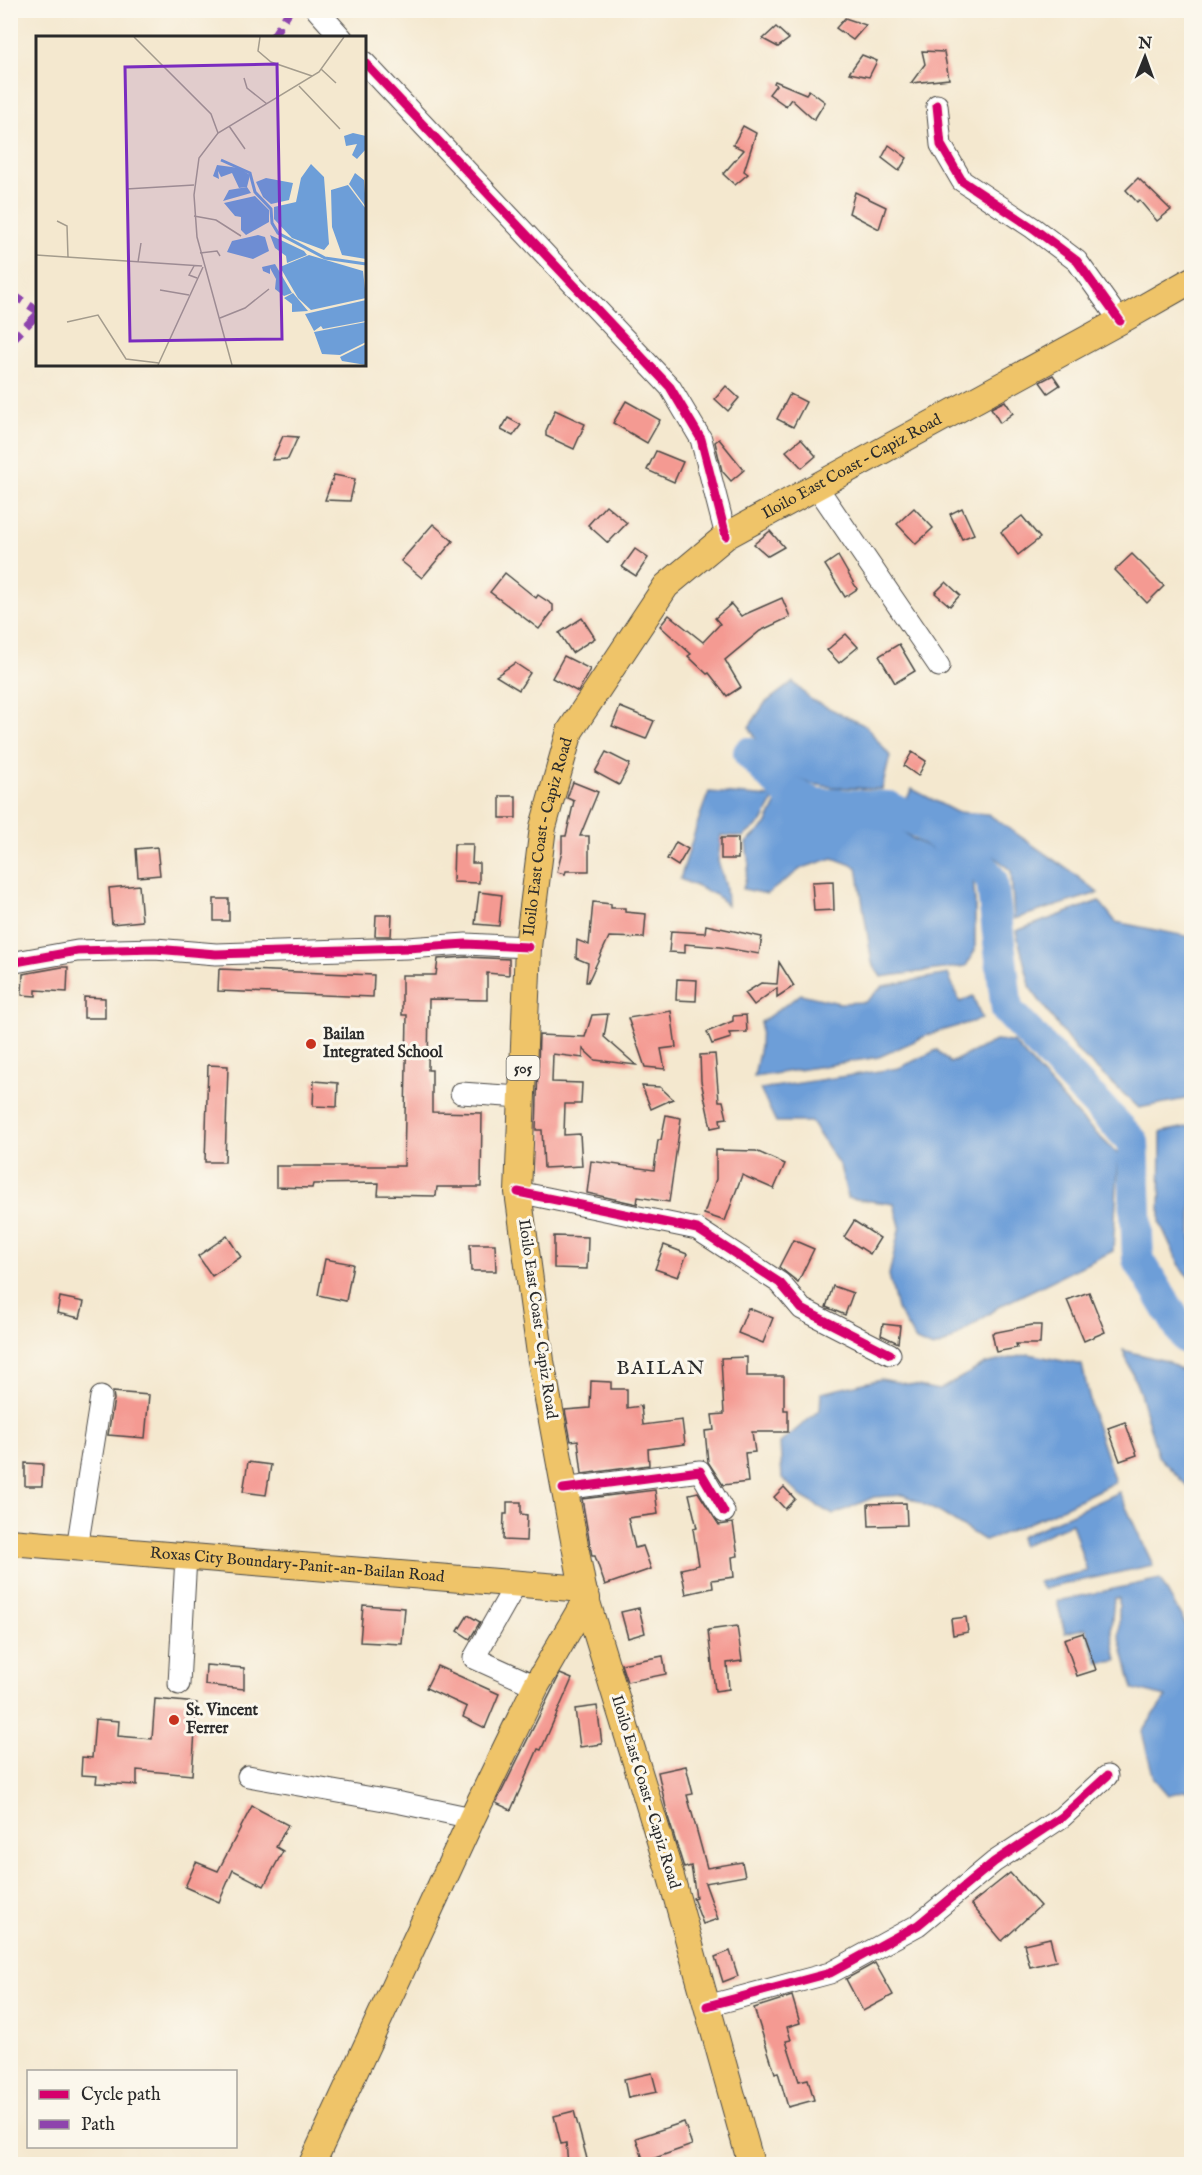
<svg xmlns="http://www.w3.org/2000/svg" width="1202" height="2175" font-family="'IM FELL English',serif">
	<rect width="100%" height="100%" fill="#fbf7ec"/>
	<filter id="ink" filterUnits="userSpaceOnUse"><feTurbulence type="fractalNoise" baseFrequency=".0167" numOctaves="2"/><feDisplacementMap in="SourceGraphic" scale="12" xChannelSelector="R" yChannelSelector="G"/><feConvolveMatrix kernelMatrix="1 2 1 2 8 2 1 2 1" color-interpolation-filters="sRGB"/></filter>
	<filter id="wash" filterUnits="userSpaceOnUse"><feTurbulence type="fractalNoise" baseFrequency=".008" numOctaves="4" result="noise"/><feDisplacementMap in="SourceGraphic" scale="24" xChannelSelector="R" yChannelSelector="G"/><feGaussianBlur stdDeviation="1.35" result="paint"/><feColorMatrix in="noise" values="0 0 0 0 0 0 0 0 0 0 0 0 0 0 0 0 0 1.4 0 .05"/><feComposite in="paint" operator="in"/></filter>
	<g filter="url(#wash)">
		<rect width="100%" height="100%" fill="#f4e8cf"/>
		<!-- water -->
		<g fill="#6d9ed8" stroke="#4c6482" stroke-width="1.5">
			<path d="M793 682 810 699 866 726 890 756 882 789C844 787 800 792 772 762 763 752 756 738 749 727L765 703Z"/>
			<polygon points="912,789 956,812 988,814 1073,873 1098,893 1014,919 1011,871 976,841 936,823 905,802"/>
			<path d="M709 792 771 797 773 801 762 822 743 837 721 835 718 861 726 887 727 905 716 895 680 879C690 850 697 820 709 792Z"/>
			<polygon points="777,802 822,817 889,819 913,839 947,856 973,875 975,902 975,950 966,966 881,977 872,963 857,867 833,858 802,868 767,894 743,889 749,865 746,843 766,825"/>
			<polygon points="1099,901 1116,922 1191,937 1191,1098 1139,1108 1075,1049 1031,989 1016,931"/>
			<polygon points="948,974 960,1002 973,996 982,1019 930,1034 879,1057 754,1077 760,1046 761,1022 801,994 839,1003 865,1002 883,986"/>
			<polygon points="995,1041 1013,1042 1079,1117 1119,1155 1113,1251 1000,1306 947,1343 933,1348 916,1341 897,1309 889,1275 900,1226 894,1204 848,1198 840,1166 811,1122 776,1122 760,1089 899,1068 937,1050 950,1063"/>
			<polygon points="1191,1126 1192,1126 1191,1279 1182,1270 1160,1223 1161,1132"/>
			<polygon points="1123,1350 1169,1362 1191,1377 1191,1490 1158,1456 1140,1393"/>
			<polygon points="1029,1354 1082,1365 1094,1419 1115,1482 1050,1514 985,1541 941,1513 904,1495 874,1497 833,1515 802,1497 782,1478 780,1443 820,1410 821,1393 881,1379 939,1390 985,1364"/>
			<polygon points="1119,1492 1153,1565 1043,1589 1038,1582 1087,1571 1072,1523 1022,1546 1020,1537"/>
			<polygon points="1160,1579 1191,1634 1191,1797 1187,1790 1168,1795 1154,1779 1142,1732 1166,1697 1133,1689 1119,1635 1119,1598 1114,1598 1111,1629 1117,1661 1098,1663 1086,1628 1065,1633 1057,1601"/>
		</g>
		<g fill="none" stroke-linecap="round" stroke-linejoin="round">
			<!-- river -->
			<polyline stroke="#6d9ed8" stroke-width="32" points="749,753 785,790 815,804 889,807 917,821 977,859 992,881 1007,1010 1133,1142 1138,1259 1186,1338 1192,1341"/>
		</g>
		<g id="blocks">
			<!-- building -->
			<g fill="#f49a92">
				<polygon points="845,18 866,25 853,40 836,28"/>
				<polygon points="776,27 789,39 778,47 763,39"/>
				<polygon points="922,51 944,52 949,79 911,83 925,64"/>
				<polygon points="862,55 877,61 869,77 849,73"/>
				<polygon points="775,81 806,94 809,90 825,102 814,120 791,99 786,106 769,94 776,85 774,83"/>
				<polygon points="743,126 756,133 744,171 748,174 735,185 723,174 744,150 733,145"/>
				<polygon points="889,145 907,158 899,171 882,158"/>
				<polygon points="1138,178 1171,210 1157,221 1139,200 1137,202 1126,190"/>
				<polygon points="855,192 886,207 879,229 849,213"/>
				<polygon points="1053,375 1060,385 1048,393 1040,382"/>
				<polygon points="726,386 739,398 728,411 715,399"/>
				<polygon points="790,394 806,402 793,427 777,419"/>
				<polygon points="626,401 660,420 647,443 613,423"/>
				<polygon points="1005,401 1013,413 1000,423 991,408"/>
				<polygon points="555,410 585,424 574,449 546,436 546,431"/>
				<polygon points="508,418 521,425 513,436 501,430"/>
				<polygon points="283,436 298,437 288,459 272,460"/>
				<polygon points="719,439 744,470 731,481 722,471 715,442"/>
				<polygon points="801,439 816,456 802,468 786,451"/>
				<polygon points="656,451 683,462 674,482 647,470"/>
				<polygon points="334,475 355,479 350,501 325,500"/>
				<polygon points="606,505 627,523 608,543 588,525"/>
				<polygon points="914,508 933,528 916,544 897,524"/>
				<polygon points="962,508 974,534 962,539 950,514"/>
				<polygon points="1022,516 1040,538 1018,555 1001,532"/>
				<polygon points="433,524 453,541 422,578 401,561"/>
				<polygon points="770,531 784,547 768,556 754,544"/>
				<polygon points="635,549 648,558 636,576 622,567"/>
				<polygon points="1132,554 1164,586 1147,603 1115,570"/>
				<polygon points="838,556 857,589 845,597 825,565"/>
				<polygon points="505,573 536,598 538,595 553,605 553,611 539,629 490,592"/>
				<polygon points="946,582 960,595 950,606 935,593"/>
				<polygon points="782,598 790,617 760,631 725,660 741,687 727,696 709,673 707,674 688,656 691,654 660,626 669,615 703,642 720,624 715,618 731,604 741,616"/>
				<polygon points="582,618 595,638 572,653 559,633"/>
				<polygon points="846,634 858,647 839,663 827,650"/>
				<polygon points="899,644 915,671 895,683 879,656"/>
				<polygon points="564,656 590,669 578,692 552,678"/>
				<polygon points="515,663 530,673 519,690 496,676"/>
				<polygon points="620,707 654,721 646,739 612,726"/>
				<polygon points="606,752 630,764 619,785 595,772"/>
				<polygon points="912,752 926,761 918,776 904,766"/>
				<polygon points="573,782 598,792 580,836 589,836 589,871 566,871 565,874 557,872 562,852 562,836 566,836 574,801 567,798"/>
				<rect x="500" y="796" width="16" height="22"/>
				<rect x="721" y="838" width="17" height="21"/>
				<polygon points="676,842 688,849 678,866 667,859"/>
				<polygon points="454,844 473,844 472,863 479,863 479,883 453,882"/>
				<polygon points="157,847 160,875 138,877 136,849"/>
				<polygon points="833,881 834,910 814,911 812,882"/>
				<polygon points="139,885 142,921 112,924 109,888"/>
				<polygon points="479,892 502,895 499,926 475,924"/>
				<rect x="214" y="899" width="15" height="22"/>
				<polygon points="593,902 611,904 611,908 625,908 625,912 646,914 644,938 609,937 588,982 586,982 588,963 576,958 577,940 589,945"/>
				<polygon points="376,915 392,915 391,936 375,936"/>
				<polygon points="706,925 762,937 759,954 720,947 685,944 685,953 669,952 671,931 705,933"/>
				<polygon points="466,957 509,959 509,975 487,973 487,1000 429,999 428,1070 432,1070 432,1112 482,1113 481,1187 437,1187 436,1196 378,1195 379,1183 313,1184 312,1188 276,1187 276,1166 404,1166 407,1015 402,1015 402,975 436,975 438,959"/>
				<polygon points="779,962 794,986 777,997 777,988 754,1005 745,993 761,983 777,984"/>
				<polygon points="62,967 68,967 67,992 36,990 36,996 22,995 23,974"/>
				<polygon points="219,969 374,975 373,997 218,991"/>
				<polygon points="677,979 697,980 696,1001 676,1000"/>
				<polygon points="84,997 105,998 105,1018 84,1018"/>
				<polygon points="671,1011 676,1047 661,1049 665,1069 645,1067 628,1018"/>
				<polygon points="608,1014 604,1037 636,1065 595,1060 583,1049 583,1058 553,1054 552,1082 582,1083 581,1104 565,1104 564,1135 580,1134 582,1166 544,1168 542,1130 536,1130 539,1035 585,1037 592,1015"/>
				<polygon points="746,1015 747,1032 729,1033 731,1038 712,1044 707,1032 733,1021 733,1016"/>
				<polygon points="715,1054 719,1101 723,1101 727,1118 720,1119 721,1126 711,1128 701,1081 700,1055"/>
				<polygon points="208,1065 228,1066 225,1162 205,1162"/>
				<polygon points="314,1081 338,1083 337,1107 313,1106"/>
				<polygon points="642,1086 660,1087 673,1099 651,1109"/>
				<polygon points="666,1115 681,1118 669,1202 638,1197 637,1204 587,1193 591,1161 654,1170 658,1140 661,1140"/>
				<polygon points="716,1150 756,1151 785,1164 774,1189 742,1175 725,1221 704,1214 716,1179"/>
				<polygon points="854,1221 880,1238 870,1254 844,1237"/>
				<polygon points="227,1236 241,1257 212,1276 198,1256"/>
				<polygon points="554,1236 588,1237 587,1269 554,1268"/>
				<polygon points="793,1240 814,1249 798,1282 779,1267"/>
				<polygon points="470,1244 495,1244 496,1271 471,1271"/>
				<polygon points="664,1245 687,1254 678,1277 655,1269"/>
				<polygon points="325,1259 353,1264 346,1301 318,1295"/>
				<polygon points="833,1286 853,1293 845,1315 826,1307"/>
				<polygon points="1089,1292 1105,1332 1084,1341 1067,1300"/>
				<polygon points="60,1297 84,1302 80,1318 57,1313"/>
				<polygon points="748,1308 773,1318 763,1343 738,1333"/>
				<polygon points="883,1324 900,1326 898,1343 881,1335"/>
				<polygon points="1032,1325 1041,1325 1040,1344 1016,1344 1017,1348 996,1352 992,1333"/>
				<polygon points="747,1357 747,1376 784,1376 784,1410 788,1410 788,1432 752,1432 755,1452 745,1453 748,1482 723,1485 708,1462 705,1431 714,1430 712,1415 724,1414 721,1358"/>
				<polygon points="591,1381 611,1382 611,1389 627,1389 627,1408 641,1406 643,1425 682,1420 685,1444 648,1449 649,1465 582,1474 578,1440 571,1441 565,1410 590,1408"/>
				<polygon points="113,1392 149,1395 145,1438 108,1435 114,1399"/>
				<polygon points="1125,1422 1137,1455 1120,1461 1108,1428"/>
				<polygon points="248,1462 271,1465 266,1495 243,1492"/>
				<polygon points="25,1463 43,1464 42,1486 25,1486"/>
				<polygon points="784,1487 795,1499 785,1509 774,1497"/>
				<polygon points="655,1490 658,1514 628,1518 635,1548 643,1546 651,1569 605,1585 595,1556 592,1556 582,1499"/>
				<polygon points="698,1492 719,1525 733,1523 738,1556 732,1557 734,1577 712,1580 713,1588 686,1594 681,1569 699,1565 693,1529 697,1528 689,1494"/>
				<polygon points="507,1502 521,1502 521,1514 527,1515 526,1541 503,1540 504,1514 507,1514"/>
				<polygon points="906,1503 907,1525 869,1526 868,1504"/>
				<polygon points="363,1605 405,1608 402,1644 360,1642"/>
				<polygon points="639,1608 645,1633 628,1638 621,1612"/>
				<polygon points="468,1615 480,1622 470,1639 458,1631"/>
				<polygon points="966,1617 968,1632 953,1635 951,1619"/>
				<polygon points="737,1626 742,1661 727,1663 729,1689 715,1691 708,1630"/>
				<polygon points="1083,1633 1096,1670 1077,1676 1064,1639"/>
				<polygon points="663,1656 666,1674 627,1682 621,1664"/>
				<polygon points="206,1665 244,1668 244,1689 205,1685"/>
				<polygon points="437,1666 499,1694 485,1728 463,1717 467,1707 426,1688"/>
				<polygon points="560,1674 572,1679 541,1750 538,1749 511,1810 496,1803"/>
				<polygon points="155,1699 197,1703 192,1775 137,1770 137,1785 96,1783 97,1776 81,1775 82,1757 92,1758 95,1719 119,1721 118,1736 152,1739"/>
				<polygon points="597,1706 602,1744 580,1747 575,1709"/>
				<polygon points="686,1766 693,1794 687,1795 707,1868 742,1862 745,1876 705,1883 718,1919 703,1924 693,1898 696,1897 691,1866 684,1868 668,1817 658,1772"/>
				<polygon points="252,1806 288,1825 276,1847 283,1851 264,1886 233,1870 219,1902 185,1887 196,1862 218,1871"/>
				<polygon points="1010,1873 1040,1906 1002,1941 971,1904"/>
				<polygon points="1050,1938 1056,1961 1030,1967 1024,1944"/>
				<polygon points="730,1951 738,1976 723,1982 715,1957"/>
				<polygon points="875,1963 893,1995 863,2011 846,1979"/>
				<polygon points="792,1996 800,2023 787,2027 791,2040 786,2041 799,2081 808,2079 814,2100 788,2107 778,2072 775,2073 754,2008"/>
				<polygon points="652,2073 657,2092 628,2098 624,2079"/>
				<polygon points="574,2111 586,2155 588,2164 568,2164 566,2143 561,2144 554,2116"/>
				<polygon points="684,2122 692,2145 644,2162 636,2138"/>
			</g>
		</g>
	</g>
	<g filter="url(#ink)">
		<use href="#blocks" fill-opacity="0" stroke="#494744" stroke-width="1.5"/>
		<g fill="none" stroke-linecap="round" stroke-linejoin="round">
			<defs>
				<g id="minor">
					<polyline points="317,10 342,38"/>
					<polyline points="364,62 670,387 701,439 726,536"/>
					<polyline points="937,105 941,145 962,181 1033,228 1077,261 1120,321"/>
					<polyline points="817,487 939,666"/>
					<polyline points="10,963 77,951 155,949 216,954 407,948 466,944 528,947"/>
					<polyline points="461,1093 522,1097"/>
					<polyline points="518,1192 697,1229 780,1283 802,1309 890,1354"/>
					<polyline points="563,1489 700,1471 724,1512"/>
					<polyline points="77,1548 101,1397"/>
					<polyline points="516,1584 474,1658 536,1686"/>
					<polyline points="179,1684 186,1557"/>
					<polyline points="248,1776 401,1803 472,1818"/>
					<polyline points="707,2006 830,1973 918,1925 994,1862 1062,1817 1107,1776"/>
				</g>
				<g id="major">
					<path id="s1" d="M10 1542 583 1589"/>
					<polyline points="312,2164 472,1818 536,1686 587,1598"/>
					<path id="s2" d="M751 2164 671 1877 583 1589 541 1361 518 1192 528 947 543 827 570 731 666 586 726 536 1120 321 1192 280"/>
				</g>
			</defs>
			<!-- minor casing -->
			<use href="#minor" stroke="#494744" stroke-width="23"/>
			<!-- major casing -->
			<use href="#major" stroke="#494744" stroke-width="28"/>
			<!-- minor -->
			<use href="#minor" stroke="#fff" stroke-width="21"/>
			<!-- major -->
			<use href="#major" stroke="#efc469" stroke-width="26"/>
			<!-- quiet -->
			<g stroke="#8e44ad" stroke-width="8" stroke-dasharray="15 8" stroke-linecap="butt">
				<polyline points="272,38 290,10"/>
				<polyline points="10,293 38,311"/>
				<polyline points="10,342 38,314"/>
			</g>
			<defs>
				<g id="cycleway">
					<polyline points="364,62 670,387 701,439 726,536"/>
					<polyline points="937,105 941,145 962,181 1033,228 1077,261 1120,321"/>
					<polyline points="10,963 77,951 155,949 216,954 407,948 466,944 528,947"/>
					<polyline points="518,1192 697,1229 780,1283 802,1309 890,1354"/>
					<polyline points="563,1489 700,1471 724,1512"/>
					<polyline points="707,2006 830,1973 918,1925 994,1862 1062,1817 1107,1776"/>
				</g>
			</defs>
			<!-- cycleway casing -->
			<use href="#cycleway" stroke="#fbf7ec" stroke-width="13"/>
			<!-- cycleway -->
			<use href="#cycleway" stroke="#d6006c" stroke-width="9"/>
		</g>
	</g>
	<!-- markers -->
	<g fill="#c8321e" stroke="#fbf7ec" stroke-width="2">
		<circle cx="311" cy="1044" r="6"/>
		<circle cx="174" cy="1720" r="6"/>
	</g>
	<g text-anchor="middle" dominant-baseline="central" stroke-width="6" stroke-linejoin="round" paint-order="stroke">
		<!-- shield labels -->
		<rect fill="#fbf7ec" stroke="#696865" stroke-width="1.5" x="506.5" y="1056" width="33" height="24" rx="4.5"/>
		<g font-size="15" font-weight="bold" fill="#2b2b2b">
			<text x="523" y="1068">505</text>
		</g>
		<!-- street labels -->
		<g font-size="16" fill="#2b2b2b" stroke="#fbf7ec">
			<text stroke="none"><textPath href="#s2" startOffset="1863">Iloilo East Coast – Capiz Road</textPath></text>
			<text stroke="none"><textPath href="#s2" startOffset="1359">Iloilo East Coast – Capiz Road</textPath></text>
			<text transform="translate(537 1319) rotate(82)">Iloilo East Coast – Capiz Road</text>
			<text stroke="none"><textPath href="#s1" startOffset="288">Roxas City Boundary-Panit-an-Bailan Road</textPath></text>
			<text transform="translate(645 1792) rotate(73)">Iloilo East Coast – Capiz Road</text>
		</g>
		<!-- poi labels -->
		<g font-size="16" font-weight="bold" fill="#2b2b2b" stroke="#fbf7ec" text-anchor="start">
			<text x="323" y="1035">Bailan<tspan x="323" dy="18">Integrated School</tspan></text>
			<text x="186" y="1711">St. Vincent<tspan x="186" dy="18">Ferrer</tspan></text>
		</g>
		<!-- quarter labels -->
		<g font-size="20" letter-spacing="1.5" fill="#2b2b2b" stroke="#fbf7ec">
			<text x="661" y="1368">BAILAN</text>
		</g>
	</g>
	<!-- overview -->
	<g transform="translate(36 36)">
		<rect width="330" height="330" fill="#f4e8cf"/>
		<path d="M317 97 330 100V113L321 123 316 119 321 108 310 110 308 100ZM275 128 288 141 293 208 288 214 256 202 238 183V171L260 166 265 142ZM181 129 203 132 214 139 211 151 215 157 187 165 193 154 211 151 203 152 196 137 185 141 182 135 183 143 177 140ZM319 137 328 144 330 171 313 148ZM230 142 257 147 253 164 235 168 227 161 220 146ZM312 149 330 173V223L306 219 296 191 295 154ZM219 160 233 174V186L210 199 205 194V181L199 180 188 167ZM222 199 229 201 233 215 217 223 191 216 196 205ZM234 199 268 215 271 219 251 227 250 220 239 212ZM273 219 327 235 330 262 275 274 262 262 244 231ZM239 228 256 257 248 260 239 253 240 243 234 232V238L227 235 226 231ZM257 257 272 275 256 276V268L248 262ZM330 264V285L287 293 285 290 278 295 269 278ZM330 286V306L304 319 286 318 278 296ZM330 308V329L306 325 304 321Z" fill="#6d9ed8"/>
		<path fill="none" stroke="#6d9ed8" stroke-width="3" d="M185 124 214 137 219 156 235 173 236 187 242 197 289 222 330 228"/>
		<path fill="none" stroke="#a49c8d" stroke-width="1.5" d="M98 1 175 78 182 97M224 1 222 15 235 26 276 40M285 33 300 47M208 42 211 52 231 68M263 50 304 93M193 90 209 113M90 153 158 149M158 180 180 184 205 200M21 185 31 190 32 221M164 217 181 215 184 220M0 219 166 230M102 226 105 207M158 230 153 239 161 242M124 254 153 259M184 282 209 272 233 253M31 286 62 279 90 323 123 327M122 329 167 231M196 329 161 201 158 159 163 122 182 97 283 36 308 1"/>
		<path fill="#7b2cbf" fill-opacity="0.15" stroke="#7b2cbf" stroke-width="3" d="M241 28 246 303 94 305 89 31Z"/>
		<rect width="330" height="330" fill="none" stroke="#2b2b2b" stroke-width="3"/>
	</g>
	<!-- margin -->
	<rect width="1202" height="2175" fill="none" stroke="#fbf7ec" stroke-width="36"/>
	<!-- legend -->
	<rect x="27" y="2070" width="210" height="78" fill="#fbf7ec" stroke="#a8a59f" stroke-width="1.5"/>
	<rect x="39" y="2090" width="30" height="9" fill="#d6006c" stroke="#a8a59f" stroke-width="1.5"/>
	<text x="81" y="2100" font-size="18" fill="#2b2b2b">Cycle path</text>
	<rect x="39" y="2120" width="30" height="9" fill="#8e44ad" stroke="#a8a59f" stroke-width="1.5"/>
	<text x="81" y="2130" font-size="18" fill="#2b2b2b">Path</text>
	<!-- north arrow -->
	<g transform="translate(1145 57) rotate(1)" stroke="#fbf7ec" stroke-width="4.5" paint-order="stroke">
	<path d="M0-4.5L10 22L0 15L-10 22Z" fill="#2b2b2b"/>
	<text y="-9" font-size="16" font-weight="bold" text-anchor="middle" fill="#2b2b2b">N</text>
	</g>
</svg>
